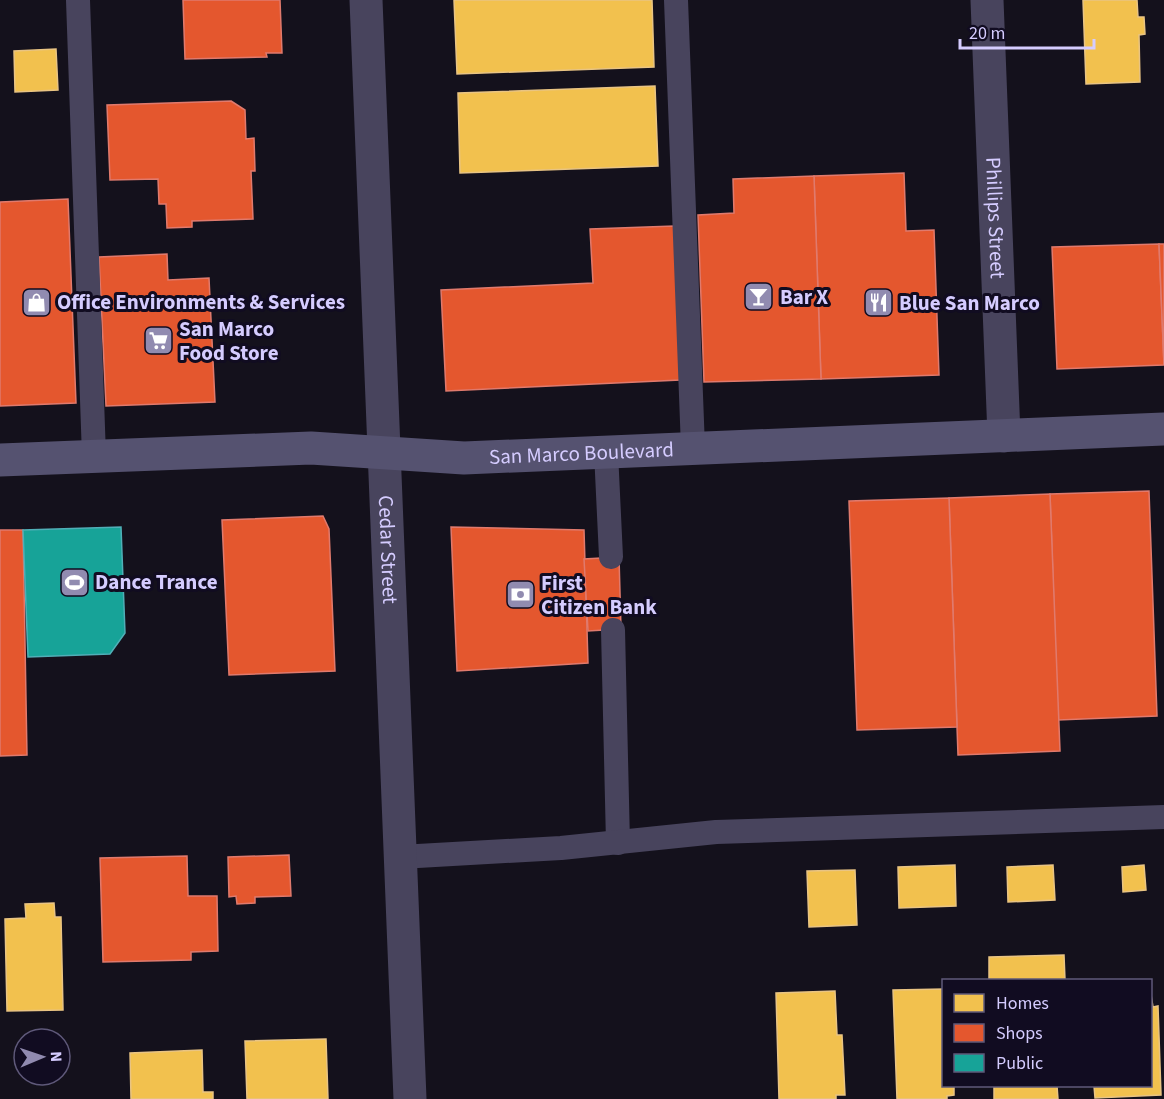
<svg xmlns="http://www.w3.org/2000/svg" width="1164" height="1099" font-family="'Source Sans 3',sans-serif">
	<rect width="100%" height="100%" fill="#14111c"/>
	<!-- homes -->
	<g fill="#f2c14e" stroke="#e9c483" stroke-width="1.5">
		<polygon points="454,0 652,0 654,67 457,74"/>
		<polygon points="1083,0 1137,0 1138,17 1144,17 1145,34 1139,35 1140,82 1086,84"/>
		<polygon points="56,49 58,90 15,92 14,51"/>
		<polygon points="655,86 658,166 460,173 458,93"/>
		<polygon points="955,865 956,906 899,908 898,867"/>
		<polygon points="1053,865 1055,900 1008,902 1007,867"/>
		<polygon points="1144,865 1146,890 1123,892 1122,867"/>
		<polygon points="855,870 857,925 809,927 807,871"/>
		<polygon points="54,903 55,917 61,917 63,1010 7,1011 5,919 26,918 25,904"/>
		<polygon points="1064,955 1065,980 989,980 989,957"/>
		<polygon points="1150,988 1153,1007 1158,1006 1161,1095 1095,1098 1094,1086 1150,1086"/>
		<polygon points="944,989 944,1086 954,1086 954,1095 947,1096 947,1099 897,1099 893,990"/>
		<polygon points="835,991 837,1035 842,1035 845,1095 836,1095 836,1099 779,1099 776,993"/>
		<polygon points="326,1039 328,1099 247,1099 245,1041"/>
		<polygon points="202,1050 203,1092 213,1092 213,1099 131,1099 130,1053"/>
		<polygon points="994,1086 1057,1086 1058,1099 994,1099"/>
	</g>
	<!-- shops -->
	<g fill="#e4572e" stroke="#e07a6d" stroke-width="1.5">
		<polygon points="183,0 280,0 282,53 266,53 267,57 185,59"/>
		<polygon points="231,101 245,110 246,139 254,138 255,171 251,171 253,219 192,221 192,227 167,228 166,204 159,204 158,179 110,180 107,105"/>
		<polygon points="904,173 906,231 934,230 939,375 821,379 814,176"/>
		<polygon points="814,176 821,379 704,382 698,215 734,213 733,179"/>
		<polygon points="68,199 76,403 0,406 0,202"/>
		<polygon points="674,226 680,380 446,391 441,290 593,283 590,229"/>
		<polygon points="1159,244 1164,365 1057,369 1052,247"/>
		<polygon points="1159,244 1164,244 1164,365"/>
		<polygon points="167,254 168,280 209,278 215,402 106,406 99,257"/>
		<polygon points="1149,491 1157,716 1058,720 1050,494"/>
		<polygon points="1050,494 1060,751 958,755 949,498"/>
		<polygon points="949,498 957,727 857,730 849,501"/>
		<polygon points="323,516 329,529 335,671 229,675 222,520"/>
		<polygon points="451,527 584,530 588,663 457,671"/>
		<polygon points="0,530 23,530 27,755 0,756"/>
		<polygon points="619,557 621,629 588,631 584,559"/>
		<polygon points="289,855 291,896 255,897 255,903 237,904 236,896 229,897 228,857"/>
		<polygon points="187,856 188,896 217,896 218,951 191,952 191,960 103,962 100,858"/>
	</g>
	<!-- public -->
	<polygon fill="#17a398" stroke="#50afb7" stroke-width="1.5" points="121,527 125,633 110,654 28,657 23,530"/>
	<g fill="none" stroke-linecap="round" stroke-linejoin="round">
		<!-- lane -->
		<g stroke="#48445d" stroke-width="24">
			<polyline points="78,0 94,456"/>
			<polyline points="676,0 693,448"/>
			<polyline points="606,452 611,557"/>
			<polyline points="613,630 618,843"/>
			<polyline points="400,857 561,848 716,832 1164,817"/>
		</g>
		<!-- street -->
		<g stroke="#48445d" stroke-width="33">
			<path id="s1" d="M366 0 410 1099"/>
			<path id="s2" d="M987 0 1004 436"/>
		</g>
		<!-- secondary -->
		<path stroke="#555270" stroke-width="33" id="s3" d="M0 460 311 448 464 458 1164 429"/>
	</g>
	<!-- icons -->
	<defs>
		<symbol id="bar-square" viewBox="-11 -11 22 22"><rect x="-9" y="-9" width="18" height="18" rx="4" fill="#918bb0" stroke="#110c21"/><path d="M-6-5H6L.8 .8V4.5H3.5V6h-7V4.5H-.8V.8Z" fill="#fff"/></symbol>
		<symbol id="shop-square" viewBox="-11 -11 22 22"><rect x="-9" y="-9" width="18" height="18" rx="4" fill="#918bb0" stroke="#110c21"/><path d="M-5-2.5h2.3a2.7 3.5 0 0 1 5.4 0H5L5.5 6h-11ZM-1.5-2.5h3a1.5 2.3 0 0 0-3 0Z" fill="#fff"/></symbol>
		<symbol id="restaurant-square" viewBox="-11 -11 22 22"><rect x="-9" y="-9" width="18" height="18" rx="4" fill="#918bb0" stroke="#110c21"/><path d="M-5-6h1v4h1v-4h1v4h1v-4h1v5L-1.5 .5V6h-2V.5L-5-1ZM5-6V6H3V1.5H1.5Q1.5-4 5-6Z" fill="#fff"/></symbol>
		<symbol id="supermarket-square" viewBox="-11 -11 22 22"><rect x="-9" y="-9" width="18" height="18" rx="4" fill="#918bb0" stroke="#110c21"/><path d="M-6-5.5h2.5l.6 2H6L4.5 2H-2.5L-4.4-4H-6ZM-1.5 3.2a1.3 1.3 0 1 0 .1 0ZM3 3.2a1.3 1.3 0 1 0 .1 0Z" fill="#fff"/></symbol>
		<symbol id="stadium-square" viewBox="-11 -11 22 22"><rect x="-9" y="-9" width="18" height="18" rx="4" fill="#918bb0" stroke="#110c21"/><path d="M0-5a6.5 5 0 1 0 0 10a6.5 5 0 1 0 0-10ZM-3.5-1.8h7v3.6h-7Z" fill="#fff"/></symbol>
		<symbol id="bank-square" viewBox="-11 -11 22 22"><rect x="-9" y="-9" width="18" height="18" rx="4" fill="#918bb0" stroke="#110c21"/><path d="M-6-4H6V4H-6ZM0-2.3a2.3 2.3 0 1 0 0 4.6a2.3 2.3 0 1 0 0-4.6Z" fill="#fff"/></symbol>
	</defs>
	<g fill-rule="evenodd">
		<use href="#bar-square" x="742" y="280" width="33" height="33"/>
		<use href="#shop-square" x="20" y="286" width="33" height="33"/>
		<use href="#restaurant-square" x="862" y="286" width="33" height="33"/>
		<use href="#supermarket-square" x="142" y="324" width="33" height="33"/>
		<use href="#stadium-square" x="58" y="566" width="33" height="33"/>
		<use href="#bank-square" x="504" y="578" width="33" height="33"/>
	</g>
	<g text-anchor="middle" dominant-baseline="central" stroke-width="6" stroke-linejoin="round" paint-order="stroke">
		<!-- street labels -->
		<g font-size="21" fill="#d5ccff" stroke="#110c21">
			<text stroke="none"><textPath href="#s2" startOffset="218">Phillips Street</textPath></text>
			<text stroke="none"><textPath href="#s3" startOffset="582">San Marco Boulevard</textPath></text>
			<text stroke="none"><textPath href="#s1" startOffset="550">Cedar Street</textPath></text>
		</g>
		<!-- poi labels -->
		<g font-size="21" font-weight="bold" fill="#d5ccff" stroke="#110c21" text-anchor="start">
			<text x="780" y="297">Bar X</text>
			<text x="57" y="302">Office Environments &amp; Services</text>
			<text x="899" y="303">Blue San Marco</text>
			<text x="179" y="329">San Marco<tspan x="179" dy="24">Food Store</tspan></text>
			<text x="95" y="582">Dance Trance</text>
			<text x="541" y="583">First<tspan x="541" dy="24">Citizen Bank</tspan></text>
		</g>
	</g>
	<!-- legend -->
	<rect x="942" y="979" width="210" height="108" fill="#110c21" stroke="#5f597a" stroke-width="1.5"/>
	<rect x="954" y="994" width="30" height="18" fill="#f2c14e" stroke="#5f597a" stroke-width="1.5"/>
	<text x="996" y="1009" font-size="18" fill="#d5ccff">Homes</text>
	<rect x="954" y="1024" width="30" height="18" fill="#e4572e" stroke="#5f597a" stroke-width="1.5"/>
	<text x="996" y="1039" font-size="18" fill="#d5ccff">Shops</text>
	<rect x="954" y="1054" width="30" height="18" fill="#17a398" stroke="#5f597a" stroke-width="1.5"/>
	<text x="996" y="1069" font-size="18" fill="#d5ccff">Public</text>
	<!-- north arrow -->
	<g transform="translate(42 1057) rotate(88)"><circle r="28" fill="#110c21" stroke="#5f597a" stroke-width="1.5"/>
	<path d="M0-4.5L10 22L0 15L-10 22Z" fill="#918bb0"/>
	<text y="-9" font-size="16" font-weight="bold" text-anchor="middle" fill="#d5ccff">N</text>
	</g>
	<!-- scale -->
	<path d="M960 39v9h134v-9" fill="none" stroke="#d5ccff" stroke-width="3"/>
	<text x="969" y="39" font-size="18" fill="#d5ccff" stroke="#110c21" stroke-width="4.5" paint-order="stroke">20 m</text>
</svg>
